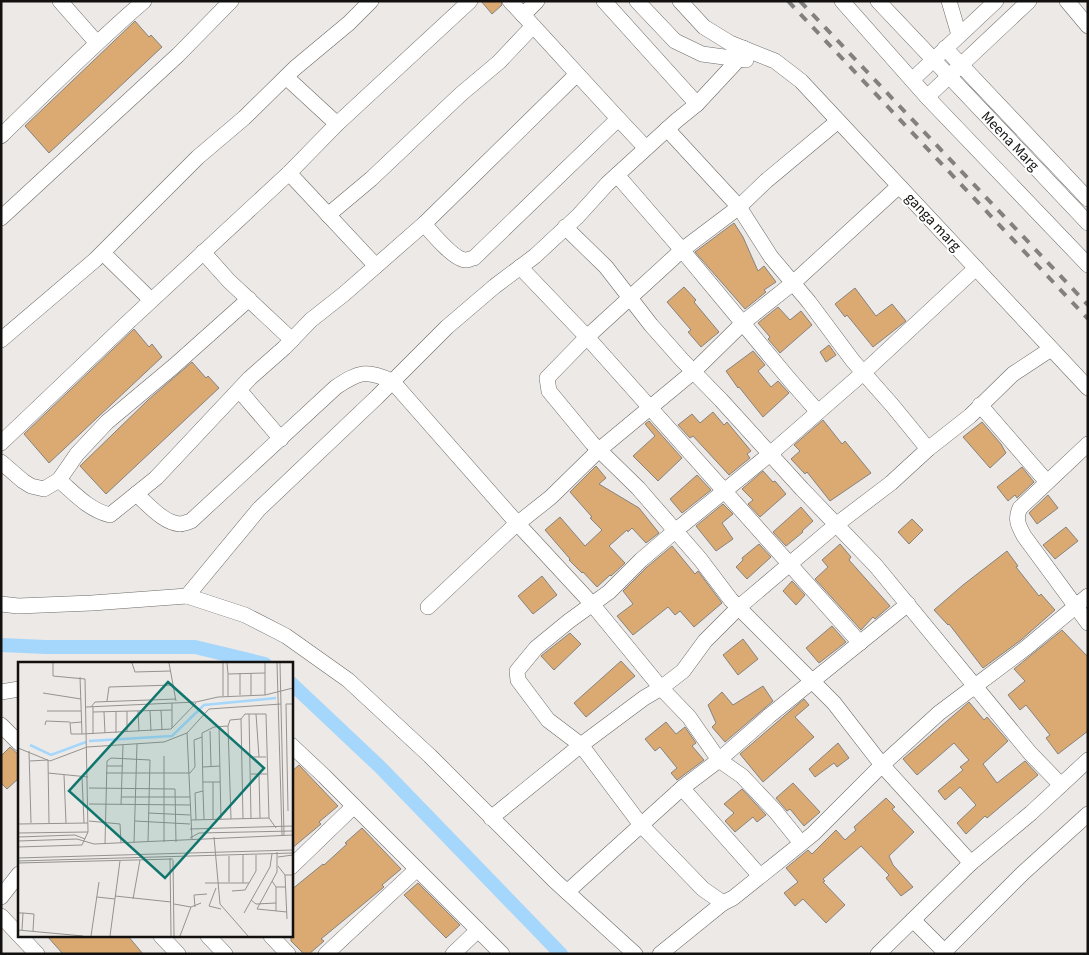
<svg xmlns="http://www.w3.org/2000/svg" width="1089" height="955" font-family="'Source Sans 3',sans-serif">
	<rect width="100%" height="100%" fill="#ece9e6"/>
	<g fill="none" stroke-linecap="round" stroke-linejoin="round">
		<!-- canal -->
		<g stroke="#a5d7fc" stroke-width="14">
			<polyline points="1,645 46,647 195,647 265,664"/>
			<polyline points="291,683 379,766 561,954"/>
		</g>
	</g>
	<!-- building -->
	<g fill="#dbaa73" stroke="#858380">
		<polygon points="481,1 501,1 502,5 492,14"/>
		<polygon points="135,21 149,37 151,35 162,47 49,153 25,126"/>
		<polygon points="734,223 743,237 758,271 764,266 776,282 764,290 766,292 745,309 695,252"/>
		<polygon points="684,287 696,300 694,302 719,332 701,347 688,332 691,330 667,302"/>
		<polygon points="855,288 876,316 892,304 906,321 873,347 847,315 845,317 835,304"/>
		<polygon points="778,307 790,320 801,311 812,325 780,353 768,339 770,337 758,323"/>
		<polygon points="134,329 149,347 152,344 162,357 49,463 24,434"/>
		<polygon points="829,345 836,355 826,362 820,352"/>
		<polygon points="753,351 765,365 758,371 771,387 778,381 789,393 763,417 739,387 738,388 726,371"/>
		<polygon points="192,362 206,378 208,376 219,388 106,494 80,466 148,400"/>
		<polygon points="713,412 724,425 727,422 751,451 747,454 750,458 729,475 693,436 690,438 678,425 692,414 700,423"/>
		<polygon points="823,420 842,444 845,441 871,473 830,501 807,472 805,474 791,459 800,451 794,445"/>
		<polygon points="649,421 682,458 658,481 633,456 655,436 645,424"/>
		<polygon points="982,422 1001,444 1006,453 990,468 963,437"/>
		<polygon points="596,466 606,478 599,484 639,508 659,533 646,543 632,528 628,532 627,530 609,546 625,563 611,576 610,575 597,587 583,572 582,573 569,560 570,559 545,530 560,517 585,546 602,530 590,518 592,517 570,492"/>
		<polygon points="1022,467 1034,482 1017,498 1015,495 1008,501 997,487"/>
		<polygon points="763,471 773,482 775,481 786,494 760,517 748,504 753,500 742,489"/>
		<polygon points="697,475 711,490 682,513 670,499"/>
		<polygon points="1048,495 1058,508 1037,524 1029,513"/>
		<polygon points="723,504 733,514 722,523 733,539 716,551 696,526"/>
		<polygon points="801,507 813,521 802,531 803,532 786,546 773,532"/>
		<polygon points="912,519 923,530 909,544 898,532"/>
		<polygon points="1066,527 1078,541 1055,559 1043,545"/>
		<polygon points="759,544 771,557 747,579 736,567 743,560 742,558"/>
		<polygon points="840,544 851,557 849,560 890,606 875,619 873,617 861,630 815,579 828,567 822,560"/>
		<polygon points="672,546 695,574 698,571 722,603 694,627 680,611 675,615 668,607 633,635 617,616 633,604 623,591 647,567"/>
		<polygon points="1007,551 1018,566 1016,567 1039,596 1041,594 1055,610 1021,640 983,668 949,624 948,625 934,610 963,585"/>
		<polygon points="542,576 557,595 533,614 518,596"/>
		<polygon points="792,581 805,595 796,605 783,591"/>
		<polygon points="832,626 846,642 819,663 806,648"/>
		<polygon points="1062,630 1088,657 1088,731 1058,754 1046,738 1050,735 1026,705 1020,710 1008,695 1025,681 1014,669"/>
		<polygon points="570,633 581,644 554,670 541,656"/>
		<polygon points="743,639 758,659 738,675 723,655"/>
		<polygon points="621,661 635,676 586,717 574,703"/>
		<polygon points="763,686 773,701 725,742 712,727 716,723 708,705 722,692 733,705"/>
		<polygon points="804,699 809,705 795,717 814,737 763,782 740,754"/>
		<polygon points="969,702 984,720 987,717 1008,741 983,764 997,783 1025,761 1038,775 987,818 985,816 966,834 957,823 976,805 960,787 945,800 938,791 963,770 960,767 969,760 954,743 917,775 903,759"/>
		<polygon points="666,722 676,734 685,727 696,743 692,746 704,760 677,780 671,773 677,768 660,747 655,751 645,739"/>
		<polygon points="838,743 849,758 837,767 834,763 815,777 809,769"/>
		<polygon points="10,747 19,755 19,778 7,789 1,783 1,756"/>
		<polygon points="299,765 338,806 319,822 321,824 291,849 291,772"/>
		<polygon points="793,783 820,812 804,826 790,809 787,811 776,798"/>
		<polygon points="742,789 766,815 757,822 753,817 735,832 725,821 734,813 724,804"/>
		<polygon points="886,798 895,807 892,809 914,832 889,856 893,865 913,887 901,896 886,878 889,875 861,846 823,879 825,881 823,882 845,905 826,923 803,899 795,906 784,893 798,882 786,868 808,850 812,854 836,830 845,840 856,830 854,827"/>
		<polygon points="362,828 401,869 382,885 384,887 321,939 324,941 309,954 304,954 291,941 291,890 323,864 324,865 347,844 345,843"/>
		<polygon points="418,883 460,925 446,938 404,895"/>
		<polygon points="47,936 128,936 143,954 63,954"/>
	</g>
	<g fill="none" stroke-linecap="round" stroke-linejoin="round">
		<defs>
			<g id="minor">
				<polyline points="60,1 97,43"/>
				<path d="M510 1C556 50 600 100 646 148"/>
				<polyline points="604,1 697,104"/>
				<polyline points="637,1 675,41 702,54 746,60"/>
				<polyline points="680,1 704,27 730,43 775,61 801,81 1088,388"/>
				<polyline points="842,1 927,97 1088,265"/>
				<polyline points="878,1 1088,223"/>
				<polyline points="949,1 959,35"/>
				<polyline points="1067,1 1088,26"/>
				<polyline points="523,15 537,1"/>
				<polyline points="945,48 1088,199"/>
				<polyline points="286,77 337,124"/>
				<polyline points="912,80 996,1"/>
				<polyline points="927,97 1029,1"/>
				<polyline points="838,121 766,181 739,207 682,250 587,337 547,378 549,391 592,443 638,488 700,559 731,600 834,703 882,765 971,863"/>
				<polyline points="667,129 739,207 771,257 809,302 853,361 892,405 928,449"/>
				<path d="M1 136C48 90 94 44 144 1"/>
				<polyline points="289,173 376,266"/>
				<polyline points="617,175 682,250 789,379 818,412"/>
				<polyline points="328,215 371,179 461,94 499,62 533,26"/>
				<polyline points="1,218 178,55 231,1"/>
				<polyline points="424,224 577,74"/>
				<polyline points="565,227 606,267 651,325 682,360 721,400 802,489 876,566 1030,753 1061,785"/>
				<polyline points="203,252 229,281 292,340"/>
				<polyline points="103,253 151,300"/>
				<polyline points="520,267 587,337 860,643"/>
				<polyline points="976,268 863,373 770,454 675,531 641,560 609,592 569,621 536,648 517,671 518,680 548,720 581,745 641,825 703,889 723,903 733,898 813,834 882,765 939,713 1027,647 1088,596"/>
				<polyline points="1,340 95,260 198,157 244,118 295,68 349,23 371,1"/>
				<polyline points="239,390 281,439"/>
				<polyline points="980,405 1047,482"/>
				<polyline points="1,443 126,324 289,173 337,124 470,1"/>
				<path d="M1088 444 1020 508C1015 519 1018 525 1024 536L1088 623"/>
				<path d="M1 462 23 481 31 486 44 489 59 480C75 494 89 510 110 515L156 478 250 378 284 348 311 320 344 294 424 224C432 233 454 260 466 260 469 260 471 258 474 258L618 119"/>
				<polyline points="59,480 77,454 107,422 174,366 249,299"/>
				<path d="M136 494C148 504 163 523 180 524 183 524 188 522 191 521L336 387C359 372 366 369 392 381L517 523 592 604 661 688 689 717 719 760 742 776 776 812 801 843"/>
				<polyline points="187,596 245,615 286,636 348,680 430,756 555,881 635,954"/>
				<polyline points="1,604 18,606 92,603 187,596 259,509 377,397 447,327 495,286 535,256 578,216 607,184 676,121 697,104 738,60 743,48"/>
				<polyline points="428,607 512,528 551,497 599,450 693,372 745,321 793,283 899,186"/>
				<polyline points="1,692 19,689"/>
				<polyline points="1,725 19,743"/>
				<polyline points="291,745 324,776 502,954"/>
				<polyline points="682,788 760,876"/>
				<polyline points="491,818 581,745 644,698 661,688 683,671 705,641 739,607 837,524 891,483 928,449 970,416 1013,374 1051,349"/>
				<polyline points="291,867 354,806"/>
				<polyline points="567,892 682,788 719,760 769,716 908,604"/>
				<polyline points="1,897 19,874"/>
				<polyline points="1,916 19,935"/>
				<polyline points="913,920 947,954"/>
				<polyline points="20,936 37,954"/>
				<polyline points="161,936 178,954"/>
				<polyline points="208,936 225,954"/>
				<polyline points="271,936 288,954"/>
				<polyline points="945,951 1023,873 1088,814"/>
				<polyline points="326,954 417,869"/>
				<polyline points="453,954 478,930"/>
				<polyline points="660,954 723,903"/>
				<polyline points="878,954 971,863 1031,813 1088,760"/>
			</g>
		</defs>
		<!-- minor casing -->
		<use href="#minor" stroke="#6d6b68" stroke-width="16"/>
		<!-- minor -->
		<use href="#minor" stroke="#fff" stroke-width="15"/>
		<!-- rail -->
		<g stroke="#83817f" stroke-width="4" stroke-dasharray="9 9" stroke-linecap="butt">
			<polyline points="788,1 1088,319"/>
			<polyline points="800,1 1088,305"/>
		</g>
	</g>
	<g text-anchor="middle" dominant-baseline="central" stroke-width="4" stroke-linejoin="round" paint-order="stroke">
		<!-- street labels -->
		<g font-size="15" fill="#121110" stroke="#fff">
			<text transform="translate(1010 141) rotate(46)">Meena Marg</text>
			<text transform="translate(933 222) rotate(47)">ganga marg</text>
		</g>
	</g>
	<!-- overview -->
	<g transform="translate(18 662)">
		<rect width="275" height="275" fill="#ece9e6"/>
		<path fill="none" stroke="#a5d7fc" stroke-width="2.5" d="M71 79 154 74 186 43 258 36M12 83 33 93 68 80"/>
		<path fill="none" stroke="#959390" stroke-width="1" d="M114 1 117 10 153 9M151 1 158 39M205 1V34M209 1 210 12 247 11M247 1V33M259 1 264 173M262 1 266 173M222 11V33M233 11V33M210 12V34M62 15 64 72 153 67 178 41M25 31 63 37M89 39 91 25 155 23M154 41V66M68 45 178 40 200 35 247 33 275 26M73 45 77 40 158 37M75 45V72M143 48 144 68M29 49H63M109 49V70M120 49 121 69M132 49 133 69M75 50 154 48M86 50 87 71M98 50V71M231 52 233 156M238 52 241 95M223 57 225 157M64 60 52 61 53 72H64M27 63 28 59 52 60M201 64 203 158M210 64 213 157M192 69 193 104M0 86 32 99 69 85 146 80 169 71M11 89 13 161M232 95H248M12 99 30 98 31 161M89 104H105M185 105 202 104M30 111 70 115M88 111H172L177 105 176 78 184 75M233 112H249M241 112 242 156M46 113 48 161M64 115 66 161M185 120H202M195 120V158M71 126 157 127 158 180M185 129 186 157M103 135H172M71 142 172 143M103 143 105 83M270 149 268 42H275M130 151 172 153M173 158 251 156 258 166M178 158 177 131 185 129 184 71 196 65 210 64 212 58 223 57 227 52H248L251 156M71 159 102 162 103 181M117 159 172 162M0 162 70 161M172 167 275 164M0 171 70 170M0 175 57 173 67 177M196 175 202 242 230 274M172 176 181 171 275 169M174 177 169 71 191 47 263 42M0 179 59 177 76 182 275 173M146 180V94M116 181 119 82M87 182 89 99 93 96 132 98 130 180M0 185 64 183 70 170 67 17 35 14V1M259 190V210L239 247 269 250M225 193V221M211 194V220M260 195 275 193M0 196 275 188M152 196 153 274M155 198 156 274M0 199 275 191M0 201 155 197M260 204 267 213H275M267 213 269 257M254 219 258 225H267M187 221H231M198 226 191 244 203 247M214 229 227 228 238 209V193M97 234 153 240M79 235 97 237M115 237 122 198M233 238 238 242 258 241M156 242 173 245 183 241M177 245 176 233 189 232M258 249V225M0 251H5L4 268M5 251 16 252 15 269M226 251 252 205 254 192M0 268 65 274M73 274 81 220M92 274 102 199M162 274 173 245"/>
		<path fill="#0f766e" fill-opacity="0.15" stroke="#0f766e" stroke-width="2.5" d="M150 20 246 106 147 216 51 129Z"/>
		<rect width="275" height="275" fill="none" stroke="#121110" stroke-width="2.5"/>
	</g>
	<!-- border -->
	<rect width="1089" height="955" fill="none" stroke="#121110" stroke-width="5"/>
</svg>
